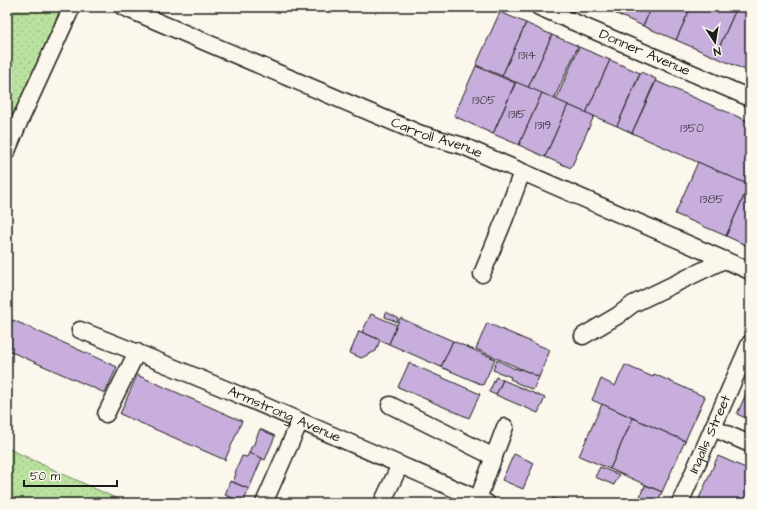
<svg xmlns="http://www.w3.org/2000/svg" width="757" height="510" font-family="'Architects Daughter',sans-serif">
	<defs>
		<pattern id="park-dots" width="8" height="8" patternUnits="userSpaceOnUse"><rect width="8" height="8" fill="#bae29e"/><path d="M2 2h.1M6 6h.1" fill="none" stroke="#9fc188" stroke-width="1.8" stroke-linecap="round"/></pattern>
	</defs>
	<rect width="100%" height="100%" fill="#fbf7ec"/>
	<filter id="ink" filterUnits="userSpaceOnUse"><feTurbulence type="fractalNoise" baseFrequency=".025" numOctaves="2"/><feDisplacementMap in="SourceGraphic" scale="8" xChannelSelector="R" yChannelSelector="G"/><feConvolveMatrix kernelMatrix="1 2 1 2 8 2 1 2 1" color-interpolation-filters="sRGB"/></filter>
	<g filter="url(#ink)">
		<!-- park -->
		<g fill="url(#park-dots)" stroke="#6b7f5d">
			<polygon points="7,7 61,7 7,136"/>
			<polygon points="7,448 126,503 15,503 7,497"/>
		</g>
		<!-- building -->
		<g fill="#c7aedc" stroke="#1c1c1c">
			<polygon points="599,7 612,7 610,11"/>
			<polygon points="612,7 652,7 643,26 610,11"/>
			<polygon points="652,7 691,7 676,40 643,26"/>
			<polygon points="691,7 737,7 715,57 676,40"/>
			<polygon points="737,7 743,7 750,10 750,72 715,57"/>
			<polygon points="500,12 526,23 502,76 476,65"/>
			<polygon points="526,23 552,35 528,88 502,76"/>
			<polygon points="552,35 578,46 554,99 528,88"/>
			<polygon points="579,47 610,60 586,113 556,100"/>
			<polygon points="610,60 640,73 617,126 586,113"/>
			<polygon points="476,66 515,83 493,134 454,116"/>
			<polygon points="641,72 656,79 632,133 617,126"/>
			<polygon points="656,81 750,122 749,185 632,133"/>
			<polygon points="516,82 542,93 519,145 493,134"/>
			<polygon points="542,93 568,105 545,157 519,145"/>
			<polygon points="568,105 594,116 571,168 545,157"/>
			<polygon points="698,162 749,185 726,236 675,214"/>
			<polygon points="750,183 750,247 726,236"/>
			<polygon points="386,312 398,318 397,322 385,317"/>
			<polygon points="371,314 397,325 389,344 362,332"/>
			<polygon points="400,318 453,341 441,367 389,344"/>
			<polygon points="13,320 117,367 105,393 7,350 7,334"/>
			<polygon points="487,323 550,350 539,377 476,349"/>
			<polygon points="359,331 380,340 376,351 361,358 350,353"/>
			<polygon points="453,341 495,359 483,385 441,367"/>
			<polygon points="497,360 515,369 515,368 520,370 521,369 539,377 533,390 515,382 515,381 510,379 511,377 493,370"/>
			<polygon points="409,363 480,394 469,418 398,387"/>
			<polygon points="625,365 653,377 654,374 705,397 685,441 592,400 601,379 615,386"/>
			<polygon points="137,375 242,421 225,460 120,414"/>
			<polygon points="496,377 503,380 496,395 489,392"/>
			<polygon points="503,380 545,398 538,413 496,395"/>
			<polygon points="750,385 750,420 737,414"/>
			<polygon points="602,404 633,418 610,469 579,456"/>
			<polygon points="633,418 685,441 662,492 610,469"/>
			<polygon points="260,429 275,436 265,460 249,453 252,445 253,446"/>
			<polygon points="249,453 262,458 249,489 233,482 236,474 235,473 242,456 247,457"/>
			<polygon points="514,454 534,463 523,489 502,480"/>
			<polygon points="718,456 750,470 750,488 743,503 697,503"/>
			<polygon points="600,467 619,475 614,485 595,477"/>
			<polygon points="230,481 249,489 243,503 225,495"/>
			<polygon points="645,485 662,492 657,503 639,503 637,502 639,497 640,497 643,488 644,489"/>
			<polygon points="750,488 750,503 743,503"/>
			<polygon points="228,496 243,503 225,503"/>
			<polygon points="553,498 563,503 551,503"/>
		</g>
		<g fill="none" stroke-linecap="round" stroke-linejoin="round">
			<defs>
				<g id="minor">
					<path id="s1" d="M123 7 421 134 463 146 750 271"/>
					<path id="s2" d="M539 7 750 98"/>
					<polyline points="7,151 17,127 72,7"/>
					<polyline points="482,274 505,218 522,172"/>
					<path id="s3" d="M80 330C217 383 352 444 487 503"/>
					<polyline points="583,336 617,316 633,304 724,260"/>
					<polyline points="390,405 494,457"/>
					<polyline points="106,414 137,352"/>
					<polyline points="713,428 750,444"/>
					<polyline points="478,499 505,427"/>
					<polyline points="264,503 300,421"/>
					<polyline points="382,503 400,465"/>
					<path id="s4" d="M680 503 750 343"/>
				</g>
			</defs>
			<!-- minor casing -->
			<use href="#minor" stroke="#1c1c1c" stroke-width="19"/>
			<!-- path -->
			<polyline stroke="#1c1c1c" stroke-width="2" stroke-dasharray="1 3" stroke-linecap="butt" points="7,12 10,7"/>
			<!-- minor -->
			<use href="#minor" stroke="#fbf7ec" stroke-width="16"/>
		</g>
	</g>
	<g text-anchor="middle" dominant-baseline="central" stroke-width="3.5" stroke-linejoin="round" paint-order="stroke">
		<!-- number labels -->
		<g font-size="12" fill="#47404c">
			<text x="527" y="55">1314</text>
			<text x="484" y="100">1305</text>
			<text x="517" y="114">1315</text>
			<text x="543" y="125">1319</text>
			<text x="692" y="128">1350</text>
			<text x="712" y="199">1385</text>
		</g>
		<!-- street labels -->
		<g font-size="14" fill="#1c1c1c" stroke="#fbf7ec">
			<text stroke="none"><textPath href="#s2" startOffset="115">Donner Avenue</textPath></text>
			<text stroke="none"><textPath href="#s1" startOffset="340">Carroll Avenue</textPath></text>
			<text stroke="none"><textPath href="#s3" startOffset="221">Armstrong Avenue</textPath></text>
			<text stroke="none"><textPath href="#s4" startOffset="75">Ingalls Street</textPath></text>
		</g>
	</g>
	<!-- margin -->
	<rect width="757" height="510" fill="none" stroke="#fbf7ec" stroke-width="24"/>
	<rect x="12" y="12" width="733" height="486" fill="none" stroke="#1c1c1c" stroke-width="1.5" filter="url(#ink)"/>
	<!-- north arrow -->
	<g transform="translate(715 42) rotate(168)" stroke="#fbf7ec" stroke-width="3" paint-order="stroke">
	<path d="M0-3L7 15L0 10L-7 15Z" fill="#1c1c1c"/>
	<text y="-6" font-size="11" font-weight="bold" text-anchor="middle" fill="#1c1c1c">N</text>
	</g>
	<!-- scale -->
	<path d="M24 480v6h93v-6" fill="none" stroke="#1c1c1c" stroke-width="2"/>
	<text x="30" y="480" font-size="12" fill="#1c1c1c" stroke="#fbf7ec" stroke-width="3" paint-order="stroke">50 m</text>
</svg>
